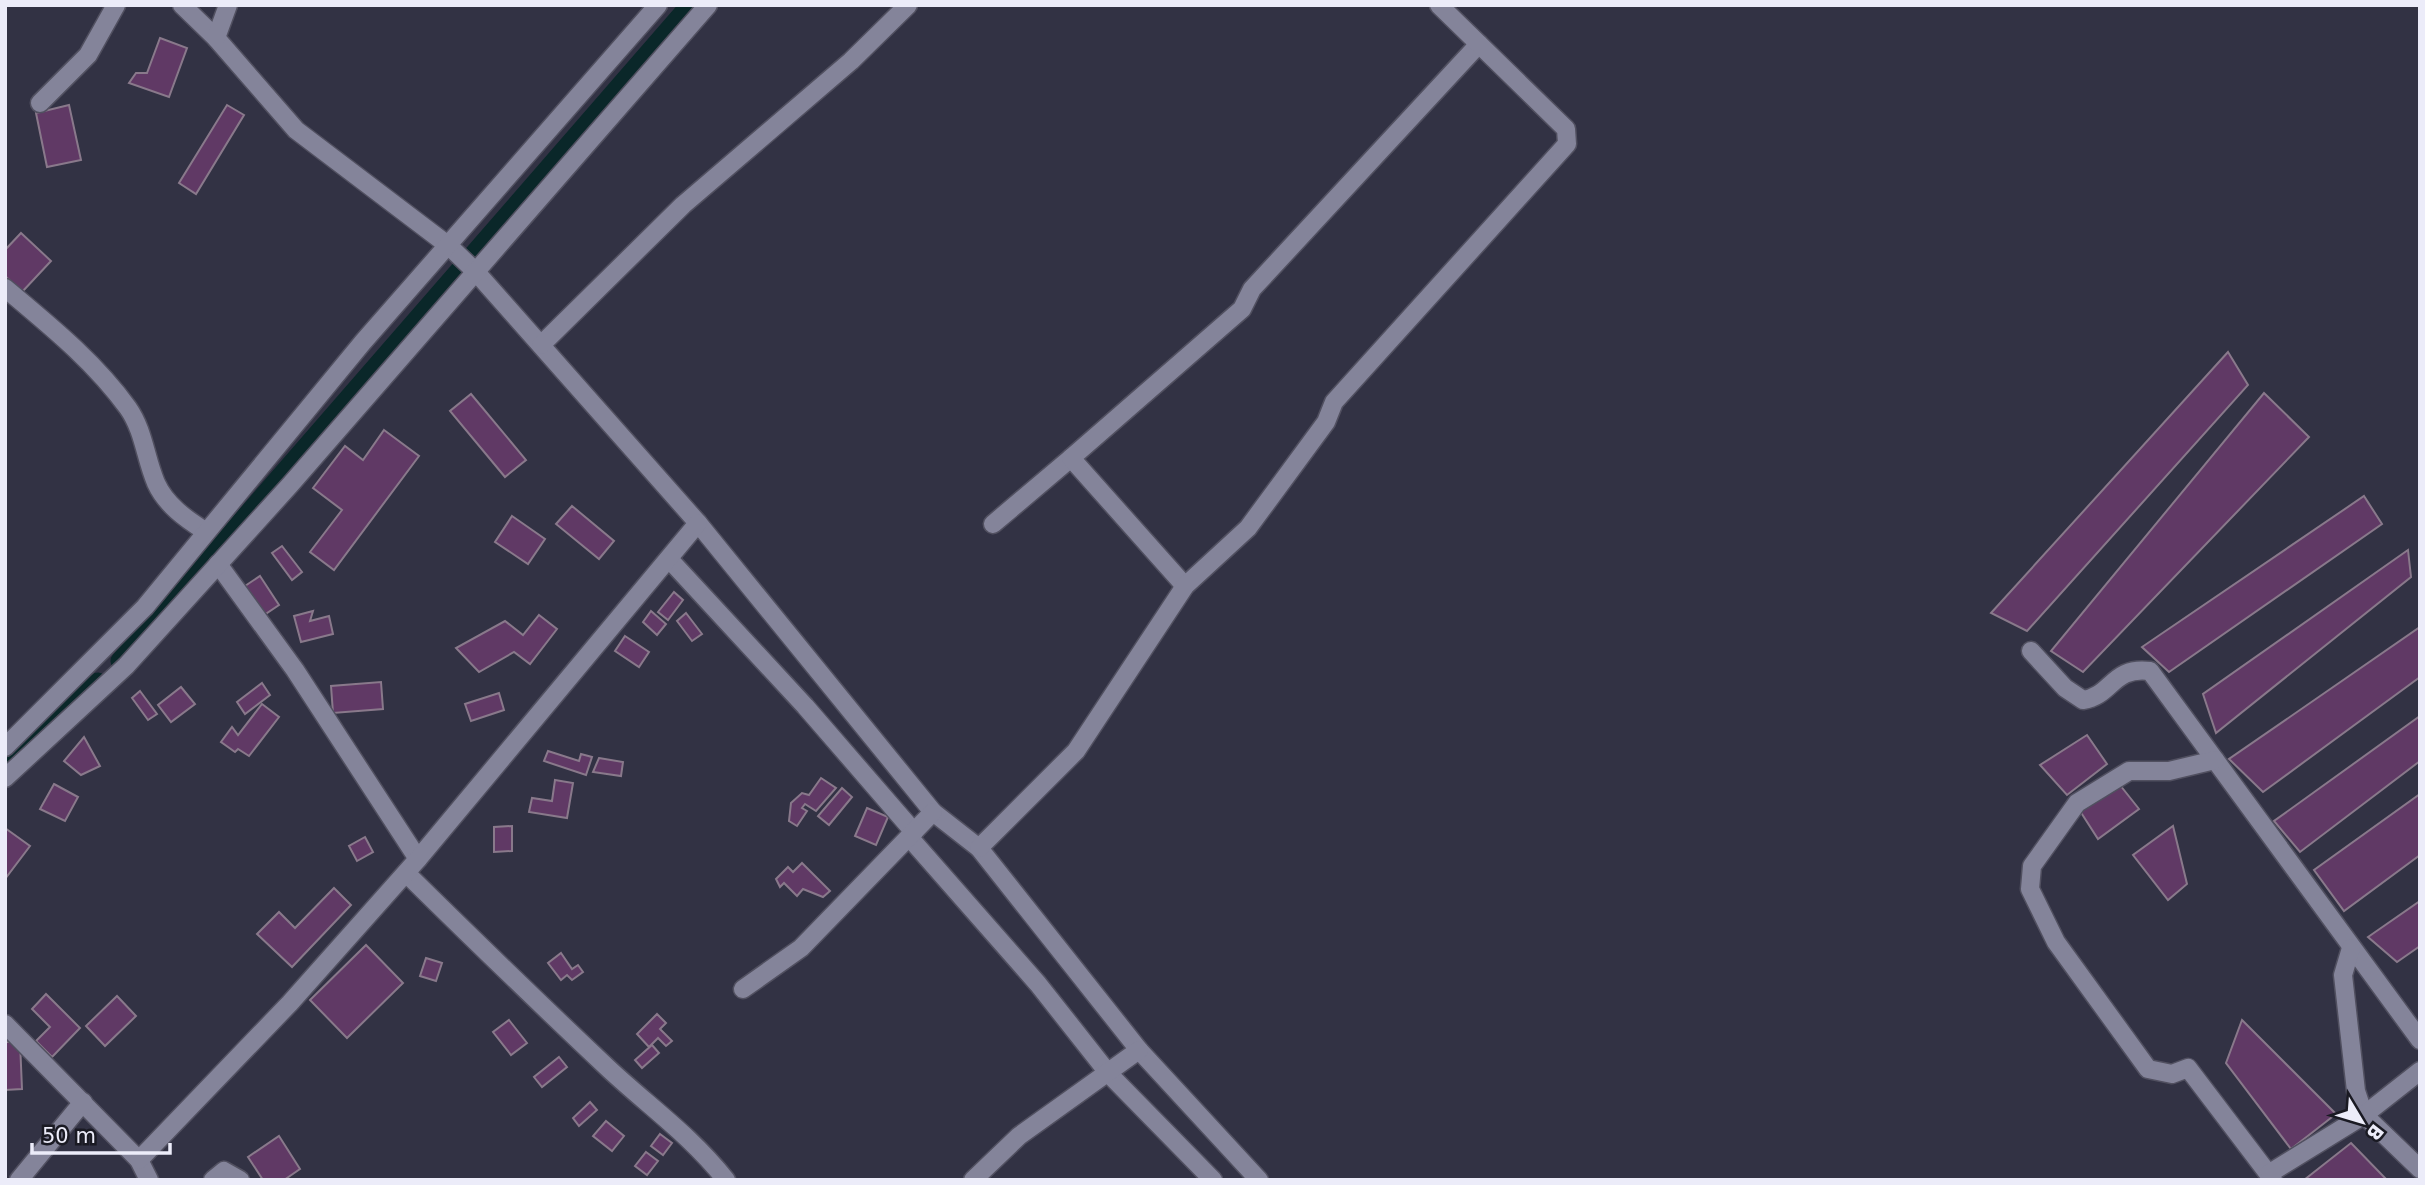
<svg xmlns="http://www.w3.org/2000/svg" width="2425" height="1185" font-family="'DejaVu Sans',sans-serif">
	<rect width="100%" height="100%" fill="#323244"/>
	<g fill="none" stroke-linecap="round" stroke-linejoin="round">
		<!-- canal -->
		<g stroke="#0a2729" stroke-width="19">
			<polyline points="120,661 690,5"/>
			<polyline points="5,766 98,682"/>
		</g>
	</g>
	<!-- building -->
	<g fill="#603965" stroke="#89798b" stroke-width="2">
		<polygon points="160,38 187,48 169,97 129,83 136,73 147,73"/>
		<polygon points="69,105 81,160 47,167 36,113"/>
		<polygon points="227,105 244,115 196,194 179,183"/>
		<polygon points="21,233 51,261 22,292 5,276 5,250"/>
		<polygon points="2228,352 2248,385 2027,631 1991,613"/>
		<polygon points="2264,393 2309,437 2083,672 2051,651"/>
		<polygon points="471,394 526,460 505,477 450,411"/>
		<polygon points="384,430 419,456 334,570 310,552 342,510 313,488 345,446 363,460"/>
		<polygon points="2364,496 2382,524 2169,672 2142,647"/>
		<polygon points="572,506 614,541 599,559 556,524"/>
		<polygon points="512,516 545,539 528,564 495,542"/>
		<polygon points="282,546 302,572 292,580 272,553"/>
		<polygon points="2408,550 2411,577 2216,733 2203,694"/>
		<polygon points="260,576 279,605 264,615 245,586"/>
		<polygon points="674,592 683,600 668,620 658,612"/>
		<polygon points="313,611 310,621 329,616 333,634 301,642 294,616"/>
		<polygon points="651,611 666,624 657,635 643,622"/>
		<polygon points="686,613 702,634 692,641 677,621"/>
		<polygon points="539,615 557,629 530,664 514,652 479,672 456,648 505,621 523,635"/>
		<polygon points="2420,627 2420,677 2263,792 2229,759"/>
		<polygon points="625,636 649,652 639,667 615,651"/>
		<polygon points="381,682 383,709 333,713 331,686"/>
		<polygon points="262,683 270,695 245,714 237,702"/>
		<polygon points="181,687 195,704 171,722 158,705"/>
		<polygon points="140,691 157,714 148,720 132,698"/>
		<polygon points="499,693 504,710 471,721 465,704"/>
		<polygon points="262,704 279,717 249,756 238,749 235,752 221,742 232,727 238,735"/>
		<polygon points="2420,716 2420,761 2300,852 2274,821"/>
		<polygon points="2087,735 2107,764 2067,795 2040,765"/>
		<polygon points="84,737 100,766 81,775 64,761"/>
		<polygon points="548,751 579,761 581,754 592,757 586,775 544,761"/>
		<polygon points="599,758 623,762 621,776 593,772"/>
		<polygon points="821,778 836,788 816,811 805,804 802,808 807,811 797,826 789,821 791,803 802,793 809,795"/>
		<polygon points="555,780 573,783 567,818 529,812 532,798 552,801"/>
		<polygon points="2116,780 2139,809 2098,839 2080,811"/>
		<polygon points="54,784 78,797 65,821 40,809"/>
		<polygon points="842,788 852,797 829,825 818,816"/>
		<polygon points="2420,794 2420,855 2344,911 2314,870"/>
		<polygon points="867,808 888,817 876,845 855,836"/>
		<polygon points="512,826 512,851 494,852 494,827"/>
		<polygon points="2173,826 2187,884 2168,900 2133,855"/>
		<polygon points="5,828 30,846 5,879"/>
		<polygon points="365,837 373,852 357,861 349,846"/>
		<polygon points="802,863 830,891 823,897 803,889 797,896 784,883 780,887 776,879 788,867 793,872"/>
		<polygon points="334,888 351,905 292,967 257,934 279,912 295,928"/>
		<polygon points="2420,901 2420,946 2397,962 2368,937"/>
		<polygon points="366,945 403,983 347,1038 310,1000"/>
		<polygon points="561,953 572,969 578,965 583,972 572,980 567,975 561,980 548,963"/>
		<polygon points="426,958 442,963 436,981 420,976"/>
		<polygon points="46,994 80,1028 52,1057 36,1041 50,1027 32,1009"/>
		<polygon points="117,996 136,1016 105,1046 86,1026"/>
		<polygon points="657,1014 666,1023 660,1029 672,1041 666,1046 658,1038 649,1047 637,1034"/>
		<polygon points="509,1020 527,1043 511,1055 493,1032"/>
		<polygon points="2242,1020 2336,1114 2291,1149 2226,1063"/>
		<polygon points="5,1042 20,1042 22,1089 5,1090"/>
		<polygon points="652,1045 659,1053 642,1068 635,1060"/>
		<polygon points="559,1057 567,1067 542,1087 534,1077"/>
		<polygon points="590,1102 597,1110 579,1126 573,1118"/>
		<polygon points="606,1121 624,1136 612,1151 593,1136"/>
		<polygon points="660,1134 672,1143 663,1155 651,1146"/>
		<polygon points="279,1136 300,1169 284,1180 263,1180 248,1157"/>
		<polygon points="2351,1143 2387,1180 2304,1180"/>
		<polygon points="646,1152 658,1161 647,1175 635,1166"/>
	</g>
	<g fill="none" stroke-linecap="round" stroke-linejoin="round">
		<defs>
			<g id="minor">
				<polyline points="182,5 216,38 296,130 449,246 476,272 698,523 933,812 979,848 1139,1050 1259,1180"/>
				<polyline points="216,38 228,5"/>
				<polyline points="40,103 88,55 116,5"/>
				<path d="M5 288C49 325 94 361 128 408 144 431 145 457 156 483 166 505 186 519 205 531"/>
				<polyline points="541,345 683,205 851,61 908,5"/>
				<polyline points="993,524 1071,458"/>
				<polyline points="669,559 805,706 914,832"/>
				<polyline points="218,564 295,670 418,859"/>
				<polyline points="1185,586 1071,458 1242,309 1252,289 1479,44"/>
				<path d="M2031 651 2065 688 2083 700C2112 696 2112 666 2150 671L2420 1040"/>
				<polyline points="5,747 145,607 363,342 658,5"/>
				<polyline points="2215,760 2169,771 2129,771 2077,803 2032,866 2030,889 2056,942 2148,1069 2172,1074 2188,1068 2273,1180"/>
				<polyline points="5,778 126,666 290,485 708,5"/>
				<polyline points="909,837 1038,984 1109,1074 1213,1180"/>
				<polyline points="979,848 1076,751 1185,586 1248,528 1326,422 1334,402 1567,144 1566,129 1439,5"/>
				<path d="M406 873C473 939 541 1005 610 1070 651 1108 690 1135 726 1180"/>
				<polyline points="2351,948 2343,975 2356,1091 2364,1115 2420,1169"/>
				<polyline points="743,989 801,948 933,812"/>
				<polyline points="5,1024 139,1160 149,1180"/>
				<polyline points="139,1160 290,1003 418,859 698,523"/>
				<polyline points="2270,1173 2364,1115 2420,1071"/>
				<polyline points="19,1180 83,1102"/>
				<polyline points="213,1180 224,1171 240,1180"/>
				<polyline points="973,1180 1019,1136 1139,1050"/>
			</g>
		</defs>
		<!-- minor casing -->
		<use href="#minor" stroke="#515060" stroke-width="21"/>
		<!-- minor -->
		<use href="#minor" stroke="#84849a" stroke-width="18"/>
	</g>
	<!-- border -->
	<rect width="2425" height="1185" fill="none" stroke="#ececf9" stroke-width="14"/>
	<!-- north arrow -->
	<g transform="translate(2362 1122) rotate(128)" stroke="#1a1a23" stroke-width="5" paint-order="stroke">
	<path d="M0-5L12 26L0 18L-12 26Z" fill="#ececf9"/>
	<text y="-10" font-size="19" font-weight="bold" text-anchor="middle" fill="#ececf9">B</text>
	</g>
	<!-- scale -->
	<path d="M32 1143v10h138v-10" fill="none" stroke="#ececf9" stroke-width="3.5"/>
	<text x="42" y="1143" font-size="21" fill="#ececf9" stroke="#1a1a23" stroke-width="5" paint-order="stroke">50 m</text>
</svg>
